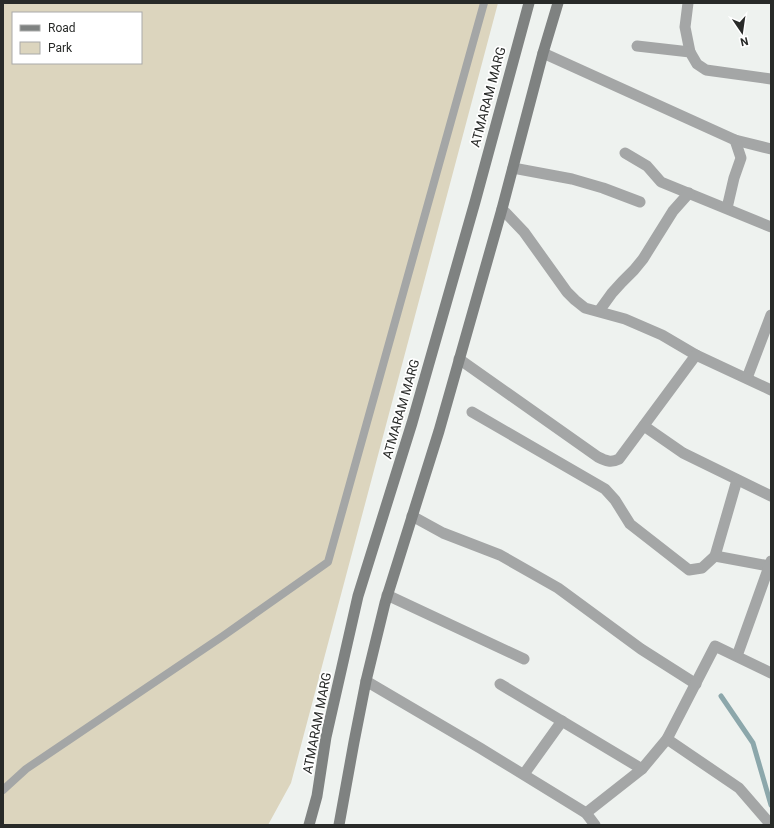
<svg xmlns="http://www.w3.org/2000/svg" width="774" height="828" font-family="Roboto,sans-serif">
	<rect width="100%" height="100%" fill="#eef2ef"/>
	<!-- green -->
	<path fill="#dcd5be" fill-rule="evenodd" d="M3 3H498L291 783 268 825H3ZM13 13H141V63H13Z"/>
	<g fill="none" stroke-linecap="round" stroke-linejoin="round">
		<!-- stream -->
		<polyline stroke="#8ca7ab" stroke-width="5" points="721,696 753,743 771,805"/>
		<!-- service -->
		<polyline stroke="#a4a6a6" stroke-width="8" points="3,790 26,769 223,636 328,562 484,3"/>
		<!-- minor -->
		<g stroke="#a4a6a6" stroke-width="11">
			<polyline points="688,3 685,27 690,52"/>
			<polyline points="637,46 690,52 697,64 706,70 771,79"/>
			<polyline points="543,53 735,140 771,149"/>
			<polyline points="625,153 647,166 661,182 771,227"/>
			<polyline points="513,168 572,179 603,188 640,202"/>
			<polyline points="727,208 734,178 741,158 735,140"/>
			<polyline points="502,209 524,232 567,292 575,300 585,308 625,319 662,335 696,355 771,390"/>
			<polyline points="599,311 612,293 622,282 634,270 643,259 673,211 689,193"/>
			<path d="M459 359 598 457C606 461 611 463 619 459L696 355"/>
			<polyline points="747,378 771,315"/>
			<polyline points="472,412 605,489 615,500 630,524 689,570 702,568 715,556 769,566"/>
			<polyline points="644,426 683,453 771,496"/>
			<polyline points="412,516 443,533 500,555 558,588 641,649 696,684"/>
			<polyline points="715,556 737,480"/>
			<polyline points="387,595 524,659"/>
			<polyline points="737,656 771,561"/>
			<polyline points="366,681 480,748 586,813 595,825"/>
			<polyline points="500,684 642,769"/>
			<polyline points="667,739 739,788 771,825"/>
			<polyline points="524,774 562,721"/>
			<polyline points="586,813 642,769 667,739 715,646 771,673"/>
		</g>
		<!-- secondary -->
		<g stroke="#7f8281" stroke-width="11">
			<polyline points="309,825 317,796 326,737 358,596 412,423 475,202 529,3"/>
			<polyline points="339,825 354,742 366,681 385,603 439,431 502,209 543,53 558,3"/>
		</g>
	</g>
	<g text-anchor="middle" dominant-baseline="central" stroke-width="3.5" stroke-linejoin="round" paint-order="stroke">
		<!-- street labels -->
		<g font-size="13" fill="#282a28" stroke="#fff">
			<text transform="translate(488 97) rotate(-75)">ATMARAM MARG</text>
			<text transform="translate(401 409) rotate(-74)">ATMARAM MARG</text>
			<text transform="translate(317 723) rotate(-79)">ATMARAM MARG</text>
		</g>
	</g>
	<!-- border -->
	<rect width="774" height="828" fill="none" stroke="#282a28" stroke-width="8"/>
	<!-- legend -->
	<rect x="12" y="12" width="130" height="52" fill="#ffffff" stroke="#a9aaa9"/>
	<rect x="20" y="25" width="20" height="6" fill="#7f8281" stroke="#a9aaa9"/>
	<text x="48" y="32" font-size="12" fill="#282a28">Road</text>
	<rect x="20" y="42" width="20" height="12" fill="#dcd5be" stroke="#a9aaa9"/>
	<text x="48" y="52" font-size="12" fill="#282a28">Park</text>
	<!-- north arrow -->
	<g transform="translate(742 32) rotate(167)" stroke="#ffffff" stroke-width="3" paint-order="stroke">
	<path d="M0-3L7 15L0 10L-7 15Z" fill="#282a28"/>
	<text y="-6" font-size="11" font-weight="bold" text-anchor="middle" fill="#282a28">N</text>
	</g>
</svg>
